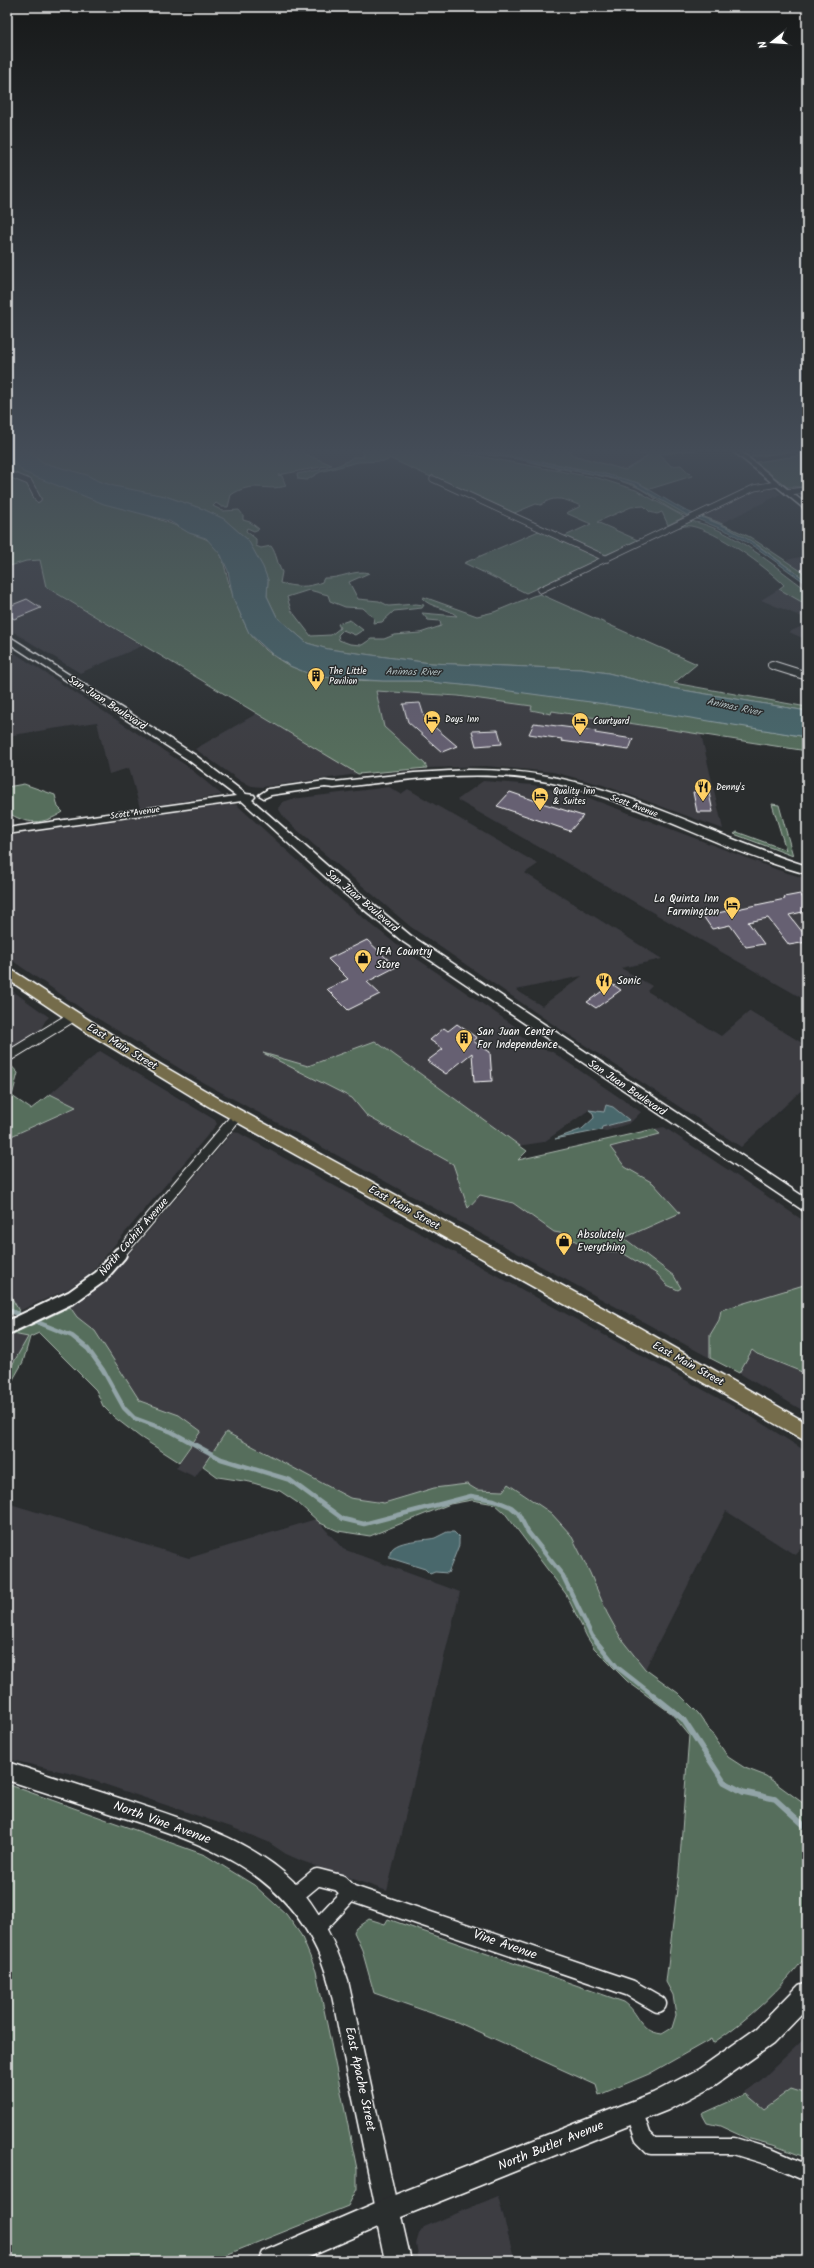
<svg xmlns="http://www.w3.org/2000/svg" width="814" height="2268" font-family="Kalam,sans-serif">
	<rect width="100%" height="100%" fill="#2a2d2e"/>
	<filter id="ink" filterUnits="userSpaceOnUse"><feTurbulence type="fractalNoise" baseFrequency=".025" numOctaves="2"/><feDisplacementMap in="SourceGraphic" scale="8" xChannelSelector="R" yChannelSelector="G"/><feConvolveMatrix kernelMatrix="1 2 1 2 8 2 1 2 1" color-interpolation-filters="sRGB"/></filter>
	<g filter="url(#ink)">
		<!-- built -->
		<g fill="#3c3c42" fill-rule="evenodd">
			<polygon points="298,447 364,447 361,452 364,457 359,456 347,462 332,465 305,454"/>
			<polygon points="579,447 616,447 649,456 625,471 573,455 569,452"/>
			<polygon points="773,488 781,494 722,523 699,515 754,490"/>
			<polygon points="807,556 807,575 786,560 795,558"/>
			<polygon points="40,560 46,587 142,646 80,673 7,628 7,565 10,566 26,561"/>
			<polygon points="779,589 807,605 807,619 761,600"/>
			<polygon points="807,624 807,640 789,632"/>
			<polygon points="7,648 187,766 222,795 140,808 129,768 109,774 97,722 7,736"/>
			<polygon points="376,690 508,702 532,706 532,710 551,714 552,711 701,734 723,829 603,785 553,772 486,766 427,768 425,764 383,727"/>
			<polygon points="256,714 269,721 358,774 263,787 252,786 242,782 195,749"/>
			<polygon points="483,781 533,785 589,798 778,870 807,879 807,1001 457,800"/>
			<path d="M389 787 401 794 408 789 538 864 525 873 662 959 621 968 652 986 647 991 721 1036 750 1011 807 1046V1085L741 1147 557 1027 411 927 314 845 285 819 278 808 283 802 292 799ZM582 976 542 1006 516 990Z"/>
			<polygon points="232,804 237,805 339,898 397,945 516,1027 520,1036 538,1048 551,1051 641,1112 630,1123 606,1131 601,1130 602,1127 625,1122 628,1119 613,1107 606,1105 604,1112 589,1110 544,1142 518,1146 375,1041 307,1066 266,1054 352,1098 367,1116 453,1164 468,1207 480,1195 513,1203 554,1232 560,1233 579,1243 601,1251 621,1252 657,1274 667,1285 681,1288 674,1276 624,1238 679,1213 653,1183 625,1167 610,1147 660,1134 654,1129 664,1127 807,1223 807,1284 721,1310 719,1320 710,1335 710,1358 202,1082 82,1009 7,957 7,836"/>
			<polygon points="7,987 49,1017 45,1021 37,1037 7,1052"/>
			<polygon points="100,1051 215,1120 217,1124 90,1274 68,1289 19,1311 7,1289 7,1138 76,1107 50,1094"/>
			<polygon points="233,1132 239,1133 747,1414 807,1452 807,1539 795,1555 726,1511 645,1669 622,1640 607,1613 590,1573 551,1513 509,1484 503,1491 477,1490 467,1484 408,1495 383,1503 350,1498 227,1432 195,1477 176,1468 201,1431 140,1401 95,1331 77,1317 70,1307 106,1281"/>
			<polygon points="13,1334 28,1337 7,1374 7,1337"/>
			<polygon points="752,1350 757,1355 807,1374 807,1413 739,1373"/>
			<polygon points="7,1503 189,1558 316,1519 343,1549 460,1592 387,1891 302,1861 286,1854 268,1842 231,1827 77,1775 7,1759"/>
			<polygon points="807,2036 807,2094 791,2089 764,2110 744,2092 761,2080"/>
			<polygon points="498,2196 515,2261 419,2261 416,2244 419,2234 424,2227"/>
		</g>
		<!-- green -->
		<g fill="#566e5c" stroke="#aab6ae">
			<path d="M7 447H298L305 454 332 465 278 475 282 476 286 486C265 492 253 480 231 495L228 507H222L216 503 213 506 223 511 239 510 243 515V520L250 522 259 529 254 531 247 528 246 531 256 539V546L261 548 271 546C277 554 277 564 282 572L280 583C295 587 308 588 322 582L324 578C340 579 355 569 369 573L349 582 358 599 379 601 389 606 416 604 424 605 422 608 394 611 382 622 373 623 374 618 363 608 345 607 330 601 328 595 309 590 287 597 291 610 311 636 331 635 340 628 338 624 350 620 363 630 355 635 343 630 338 635 339 640 350 644 362 645 371 639H384L394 635 420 633 441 626 440 621 428 620 422 613 457 616C447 607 430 608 422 598L424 597 477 616 494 612 533 596 540 594 697 664 674 683 807 707V711L665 687 608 673 581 669 430 663 328 649 307 643 277 617 267 596 268 580 248 540 224 519 203 509 165 496 147 515C162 521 175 524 188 532 197 537 207 537 214 545 225 558 225 572 230 587 235 601 241 618 249 632 256 644 279 661 292 667 331 684 376 680 417 681 436 682 455 684 474 686 585 699 696 718 807 737V751L552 711 551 714 531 710 532 706 458 696 376 691 384 727 425 764 427 768 358 774 46 587 40 560 26 561 10 566 7 565Z"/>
			<path d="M364 447H391L478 456 598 478 636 490 684 517 668 525 662 512 657 514 650 512 644 506 631 507 597 522 640 541 605 555 563 537 591 524 566 513 581 506C566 500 555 494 541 505L536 504 512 514 389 458 387 461 358 462 320 472 307 480 298 479 297 474C315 470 339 469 353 457H364L361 451Z"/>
			<polygon points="428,447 564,447 573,450 569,452 573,455 625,470 648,456 618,447 722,447 660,454 671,466 681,465 692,476 650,489 638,483 605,474 556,464"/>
			<polygon points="738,447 807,447 807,487 787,487 756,462 804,455 796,451 751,457 753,453"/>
			<path d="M527 461 605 476 633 484 690 516C674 516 650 492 634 486 600 472 562 472 527 461Z"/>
			<polygon points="699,515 718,522 750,537 807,575 807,581 759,546 726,527"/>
			<path d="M690 521C730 527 775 567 807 590V605L779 589 784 585C765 566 717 531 691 526 687 525 682 527 679 527Z"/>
			<polygon points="541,530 599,557 600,560 526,593 464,563"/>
			<path d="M24 784 55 795 58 807 63 812C43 825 27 825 7 812V787Z"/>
			<polygon points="772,804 779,805 793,856 734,834 737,832 786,850"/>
			<polygon points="375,1041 527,1151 518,1160 654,1129 660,1134 610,1147 625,1167 653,1183 680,1213 624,1238 674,1276 681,1288 678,1290 667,1285 657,1274 621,1252 601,1251 579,1243 560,1233 554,1232 513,1203 480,1195 468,1208 453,1164 367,1116 352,1098 263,1053 308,1066"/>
			<polygon points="7,1061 18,1073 12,1096 31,1109 50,1094 76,1107 7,1138"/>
			<polygon points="807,1284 807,1374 757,1354 752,1350 739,1373 710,1358 710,1335 719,1320 721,1310"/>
			<polygon points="7,1289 19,1311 7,1316"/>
			<polygon points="70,1307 77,1317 95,1331 140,1401 179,1415 201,1431 179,1462 140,1437 114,1417 103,1406 96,1390 39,1333 30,1337 23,1362 7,1390 7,1374 28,1337 13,1334"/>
			<path d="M226 1432 350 1498 384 1503 434 1488 467 1484 477 1490 503 1491 508 1484 551 1513 571 1535 590 1573 607 1613 622 1640 645 1669 678 1693 698 1713 728 1757 745 1768 766 1776 807 1806V1955C781 1989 749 2019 713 2043L711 2039 649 2074 599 2095 596 2085 457 2022 374 1993 362 1950 354 1932 356 1928 369 1919 385 1924 388 1919 624 2002C640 2013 638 2031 662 2034L672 2028 676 2015 673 1995 666 1982 679 1872 689 1735 671 1713 627 1681 594 1648 587 1637 566 1594 504 1512 495 1504 472 1500 450 1504 370 1536 338 1531 320 1523 298 1503 280 1491 250 1482 218 1477 203 1466Z"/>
			<polygon points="7,1784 205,1855 254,1885 286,1914 301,1935 316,1971 357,2169 357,2189 348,2206 211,2261 7,2261"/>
			<polygon points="791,2089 807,2094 807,2158 773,2145 746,2138 720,2126 707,2123 702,2114 746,2094 764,2109"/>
		</g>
		<!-- water -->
		<g fill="#4a676c" stroke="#92a4a7">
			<polygon points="7,447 32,447 31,453 44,463 87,475 98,481 114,486 165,496 203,509 224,519 248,540 263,567 268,580 267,596 277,617 307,643 328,649 430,663 581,669 608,673 665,687 807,711 807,737 605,704 473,686 419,681 383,681 320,677 307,673 290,666 272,654 249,633 233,598 228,571 221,555 206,538 189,533 169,521 104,504 23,472 7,453"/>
			<polygon points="406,447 428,447 499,454 605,474 638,483 684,510 726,527 751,541 807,581 807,584 758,549 729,532 687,515 633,484 605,476 501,456"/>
			<polygon points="606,1105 613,1107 629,1120 602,1127 601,1130 555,1139 582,1129 594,1118 593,1113 589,1110 604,1112"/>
			<path d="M447 1532H454L459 1537V1545L448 1573 435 1572 430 1574 425 1569 390 1558C386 1539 425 1541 435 1538 439 1536 443 1534 447 1532Z"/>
		</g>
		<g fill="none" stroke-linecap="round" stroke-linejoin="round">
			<!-- stream-far1 -->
			<g stroke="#92a4a7" stroke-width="4.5">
				<polyline points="7,1309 24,1317"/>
				<polyline points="32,1320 72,1336 88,1349 103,1370 124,1408 134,1418 172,1432 221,1459 290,1480 343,1519 364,1524 471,1496 494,1500 511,1507 518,1513 528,1532 563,1576 592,1636 617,1667 654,1696"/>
			</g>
			<!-- stream -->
			<polyline stroke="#92a4a7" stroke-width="5.5" points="653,1695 683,1719 724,1782 743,1792 775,1799 807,1828"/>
		</g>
		<!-- building -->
		<g fill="#666072" stroke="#fff">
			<polygon points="27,599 41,608 14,619 7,614 7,607"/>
			<polygon points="420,703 425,719 457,746 442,752 408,722 403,704"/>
			<polygon points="534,723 596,731 595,733 633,739 629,750 561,741 562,739 529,734"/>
			<polygon points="498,730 502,744 476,746 472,731"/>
			<polygon points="510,792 542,803 583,816 570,831 497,806"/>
			<polygon points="693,792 709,793 713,812 697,812"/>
			<polygon points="800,894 803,898 807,897 807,911 789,915 807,938 807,942 789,945 768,918 748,922 764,944 746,947 730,925 712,929 703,916 785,899 784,897"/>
			<polygon points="367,940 396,967 367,982 380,994 348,1010 327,989 348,979 328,959"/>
			<polygon points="612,984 621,990 596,1008 587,1002"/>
			<polygon points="457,1024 477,1038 473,1041 490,1052 492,1081 474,1082 472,1053 446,1074 427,1061 443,1049 430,1040 444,1028 448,1031"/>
		</g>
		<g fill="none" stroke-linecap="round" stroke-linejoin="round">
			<defs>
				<g id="minor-far4">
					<polyline points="7,473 29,482 38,499"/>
					<polyline points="433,479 607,559"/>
					<polyline points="787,492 807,490"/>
					<polyline points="540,590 754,488 777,484"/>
				</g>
				<polyline id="minor-far3" points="772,665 807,676"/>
				<g id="minor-far2">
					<polyline points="7,1057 72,1017"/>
					<polyline points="119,1255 237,1116"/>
				</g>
				<polyline id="minor-far1" points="7,1328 72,1297 100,1277 120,1254"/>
				<g id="minor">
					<polyline points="293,1897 317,1877 340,1883 350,1893 630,1988 658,2004"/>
					<polyline points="317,1928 350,1893"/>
					<polyline points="635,2113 643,2137 652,2146 734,2146 770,2157 807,2173"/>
				</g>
				<path id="tertiary" d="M7 1762C45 1774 84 1787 122 1799 180 1818 248 1837 293 1881 320 1909 336 1944 348 1981L398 2210 395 2218 387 2221 379 2218 376 2210C365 2156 354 2102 342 2048 336 2016 331 1980 317 1950 279 1868 201 1843 122 1817 84 1805 45 1792 7 1780Z"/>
				<g id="secondary">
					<polygon points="728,447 735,447 807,505 807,511"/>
					<polygon points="7,635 195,755 246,794 254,795 255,797 252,800 340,877 410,935 807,1199 807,1213 402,941 332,883 242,801 7,834 7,828 236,796 187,759 7,642"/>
					<path d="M468 770C494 770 520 771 547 776 637 792 720 839 807 866V874C718 850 638 800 548 782 477 768 405 780 334 788L325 787 271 795 264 798 259 795 268 789 325 781 334 782 414 773Z"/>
					<polygon points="807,1982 807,2009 773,2044 715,2085 668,2110 401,2217 411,2261 385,2261 378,2227 300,2261 258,2261 262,2252 387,2198 653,2093 699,2069 757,2028 799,1985"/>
				</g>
				<polygon id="primary" points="7,967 134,1049 218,1098 640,1328 807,1423 807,1442 627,1339 208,1106 83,1030 7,979"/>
			</defs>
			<!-- minor-far4 casing -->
			<use href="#minor-far4" stroke="#fff" stroke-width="7"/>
			<!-- minor-far3 casing -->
			<use href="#minor-far3" stroke="#fff" stroke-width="10"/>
			<!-- minor-far2 casing -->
			<use href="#minor-far2" stroke="#fff" stroke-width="12"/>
			<!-- minor-far1 casing -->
			<use href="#minor-far1" stroke="#fff" stroke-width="16"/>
			<!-- minor casing -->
			<use href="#minor" stroke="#fff" stroke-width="19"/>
			<!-- tertiary casing -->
			<use href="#tertiary" stroke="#fff" stroke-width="3"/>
			<!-- secondary casing -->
			<use href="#secondary" stroke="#fff" stroke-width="3"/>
			<!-- primary casing -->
			<use href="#primary" stroke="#fff" stroke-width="3"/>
			<!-- minor-far4 -->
			<use href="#minor-far4" stroke="#2a2d2e" stroke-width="5.5"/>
			<!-- minor-far3 -->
			<use href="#minor-far3" stroke="#2a2d2e" stroke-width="8"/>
			<!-- minor-far2 -->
			<use href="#minor-far2" stroke="#2a2d2e" stroke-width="10"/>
			<!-- minor-far1 -->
			<use href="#minor-far1" stroke="#2a2d2e" stroke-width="12"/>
			<!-- minor -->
			<use href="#minor" stroke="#2a2d2e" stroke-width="16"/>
			<!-- tertiary -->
			<use href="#tertiary" fill="#2a2d2e" fill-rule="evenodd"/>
			<!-- secondary -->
			<use href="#secondary" fill="#2a2d2e" fill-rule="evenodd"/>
			<!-- primary -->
			<use href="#primary" fill="#746c4b" fill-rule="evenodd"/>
		</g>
	</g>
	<!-- sky -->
	<linearGradient id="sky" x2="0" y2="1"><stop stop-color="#171919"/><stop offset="0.59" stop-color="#444c57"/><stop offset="1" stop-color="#444c57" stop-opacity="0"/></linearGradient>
	<rect width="814" height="764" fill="url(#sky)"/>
	<!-- icons -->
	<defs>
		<symbol id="building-pin" viewBox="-11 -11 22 30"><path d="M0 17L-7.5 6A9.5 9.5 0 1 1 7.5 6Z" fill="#ffd166" stroke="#2a2d2e"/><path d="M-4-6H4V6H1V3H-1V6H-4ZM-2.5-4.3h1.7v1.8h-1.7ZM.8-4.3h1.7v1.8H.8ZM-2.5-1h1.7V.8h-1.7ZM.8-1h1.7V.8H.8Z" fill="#111"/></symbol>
		<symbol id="hotel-pin" viewBox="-11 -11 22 30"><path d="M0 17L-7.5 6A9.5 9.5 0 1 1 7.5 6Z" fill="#ffd166" stroke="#2a2d2e"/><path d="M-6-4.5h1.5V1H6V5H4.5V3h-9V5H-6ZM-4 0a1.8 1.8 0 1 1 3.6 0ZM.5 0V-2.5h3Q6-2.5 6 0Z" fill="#111"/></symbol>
		<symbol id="restaurant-pin" viewBox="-11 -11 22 30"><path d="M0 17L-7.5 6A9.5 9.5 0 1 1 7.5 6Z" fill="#ffd166" stroke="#2a2d2e"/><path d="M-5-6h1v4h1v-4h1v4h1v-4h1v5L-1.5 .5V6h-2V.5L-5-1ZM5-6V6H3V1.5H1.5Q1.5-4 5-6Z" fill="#111"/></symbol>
		<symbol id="shop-pin" viewBox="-11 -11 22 30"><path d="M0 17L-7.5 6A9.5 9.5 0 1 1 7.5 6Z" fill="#ffd166" stroke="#2a2d2e"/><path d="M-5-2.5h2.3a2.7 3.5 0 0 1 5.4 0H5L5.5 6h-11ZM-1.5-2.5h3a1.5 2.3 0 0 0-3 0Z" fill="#111"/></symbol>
	</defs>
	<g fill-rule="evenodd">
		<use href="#building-pin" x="306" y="666" width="20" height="27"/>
		<use href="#hotel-pin" x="422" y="709" width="20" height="27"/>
		<use href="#hotel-pin" x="570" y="711" width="20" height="27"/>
		<use href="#restaurant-pin" x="693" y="777" width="20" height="27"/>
		<use href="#hotel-pin" x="530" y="786" width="20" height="27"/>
		<use href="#hotel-pin" x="722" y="895" width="20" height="27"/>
		<use href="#shop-pin" x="353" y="948" width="20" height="27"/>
		<use href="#restaurant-pin" x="594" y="971" width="20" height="27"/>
		<use href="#building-pin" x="454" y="1028" width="20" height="27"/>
		<use href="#shop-pin" x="554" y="1231" width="20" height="27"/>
	</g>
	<g text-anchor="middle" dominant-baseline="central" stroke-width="3" stroke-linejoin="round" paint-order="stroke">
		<!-- far-poi labels -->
		<g font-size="9" fill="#fff" stroke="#2a2d2e" text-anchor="start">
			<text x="329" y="671">The Little<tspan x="329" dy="10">Pavilion</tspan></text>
			<text x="445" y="719">Days Inn</text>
			<text x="593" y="721">Courtyard</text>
			<text x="716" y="787">Denny's</text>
			<text x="553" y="791">Quality Inn<tspan x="553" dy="10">&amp; Suites</tspan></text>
		</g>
		<!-- far-street labels -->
		<g font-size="9" fill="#fff" stroke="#2a2d2e">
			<text transform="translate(634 806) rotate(21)">Scott Avenue</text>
			<text transform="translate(135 813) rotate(-8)">Scott Avenue</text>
		</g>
		<!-- far-water labels -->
		<g font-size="10" font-style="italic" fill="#aebbbd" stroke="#2a2d2e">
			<text transform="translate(413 672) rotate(1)">Animas River</text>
			<text transform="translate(734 707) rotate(12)">Animas River</text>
		</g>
		<!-- street labels -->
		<g font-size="11" fill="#fff" stroke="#2a2d2e">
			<text transform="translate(107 703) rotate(33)">San Juan Boulevard</text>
			<text transform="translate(362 901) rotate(40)">San Juan Boulevard</text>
			<text transform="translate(122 1047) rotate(31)">East Main Street</text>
			<text transform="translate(627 1088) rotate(34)">San Juan Boulevard</text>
			<text transform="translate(404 1208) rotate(29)">East Main Street</text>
			<text transform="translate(134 1237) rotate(-49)">North Cochiti Avenue</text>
			<text transform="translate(688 1364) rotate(29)">East Main Street</text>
		</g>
		<!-- poi labels -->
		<g font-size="11" fill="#fff" stroke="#2a2d2e" text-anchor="start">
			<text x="719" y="899" text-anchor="end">La Quinta Inn<tspan x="719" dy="13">Farmington</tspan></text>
			<text x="376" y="952">IFA Country<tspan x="376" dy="13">Store</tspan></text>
			<text x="617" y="981">Sonic</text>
			<text x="477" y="1032">San Juan Center<tspan x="477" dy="13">For Independence</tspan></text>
			<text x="577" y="1235">Absolutely<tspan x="577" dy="13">Everything</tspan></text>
		</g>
		<!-- near-street labels -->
		<g font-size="13" fill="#fff" stroke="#2a2d2e">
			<text transform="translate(162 1823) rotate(20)">North Vine Avenue</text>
			<text transform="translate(505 1945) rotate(19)">Vine Avenue</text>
			<text transform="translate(360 2079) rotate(78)">East Apache Street</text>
			<text transform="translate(551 2146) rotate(-22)">North Butler Avenue</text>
		</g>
	</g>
	<!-- margin -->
	<rect width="814" height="2268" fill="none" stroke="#2a2d2e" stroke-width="24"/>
	<rect x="12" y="12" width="790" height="2244" fill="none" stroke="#fff" stroke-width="1.5" filter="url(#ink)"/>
	<!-- north arrow -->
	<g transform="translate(772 42) rotate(253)" stroke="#2a2d2e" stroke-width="3" paint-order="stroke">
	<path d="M0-3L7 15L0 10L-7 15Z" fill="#ffffff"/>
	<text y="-6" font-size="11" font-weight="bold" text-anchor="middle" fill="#ffffff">N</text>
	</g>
</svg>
